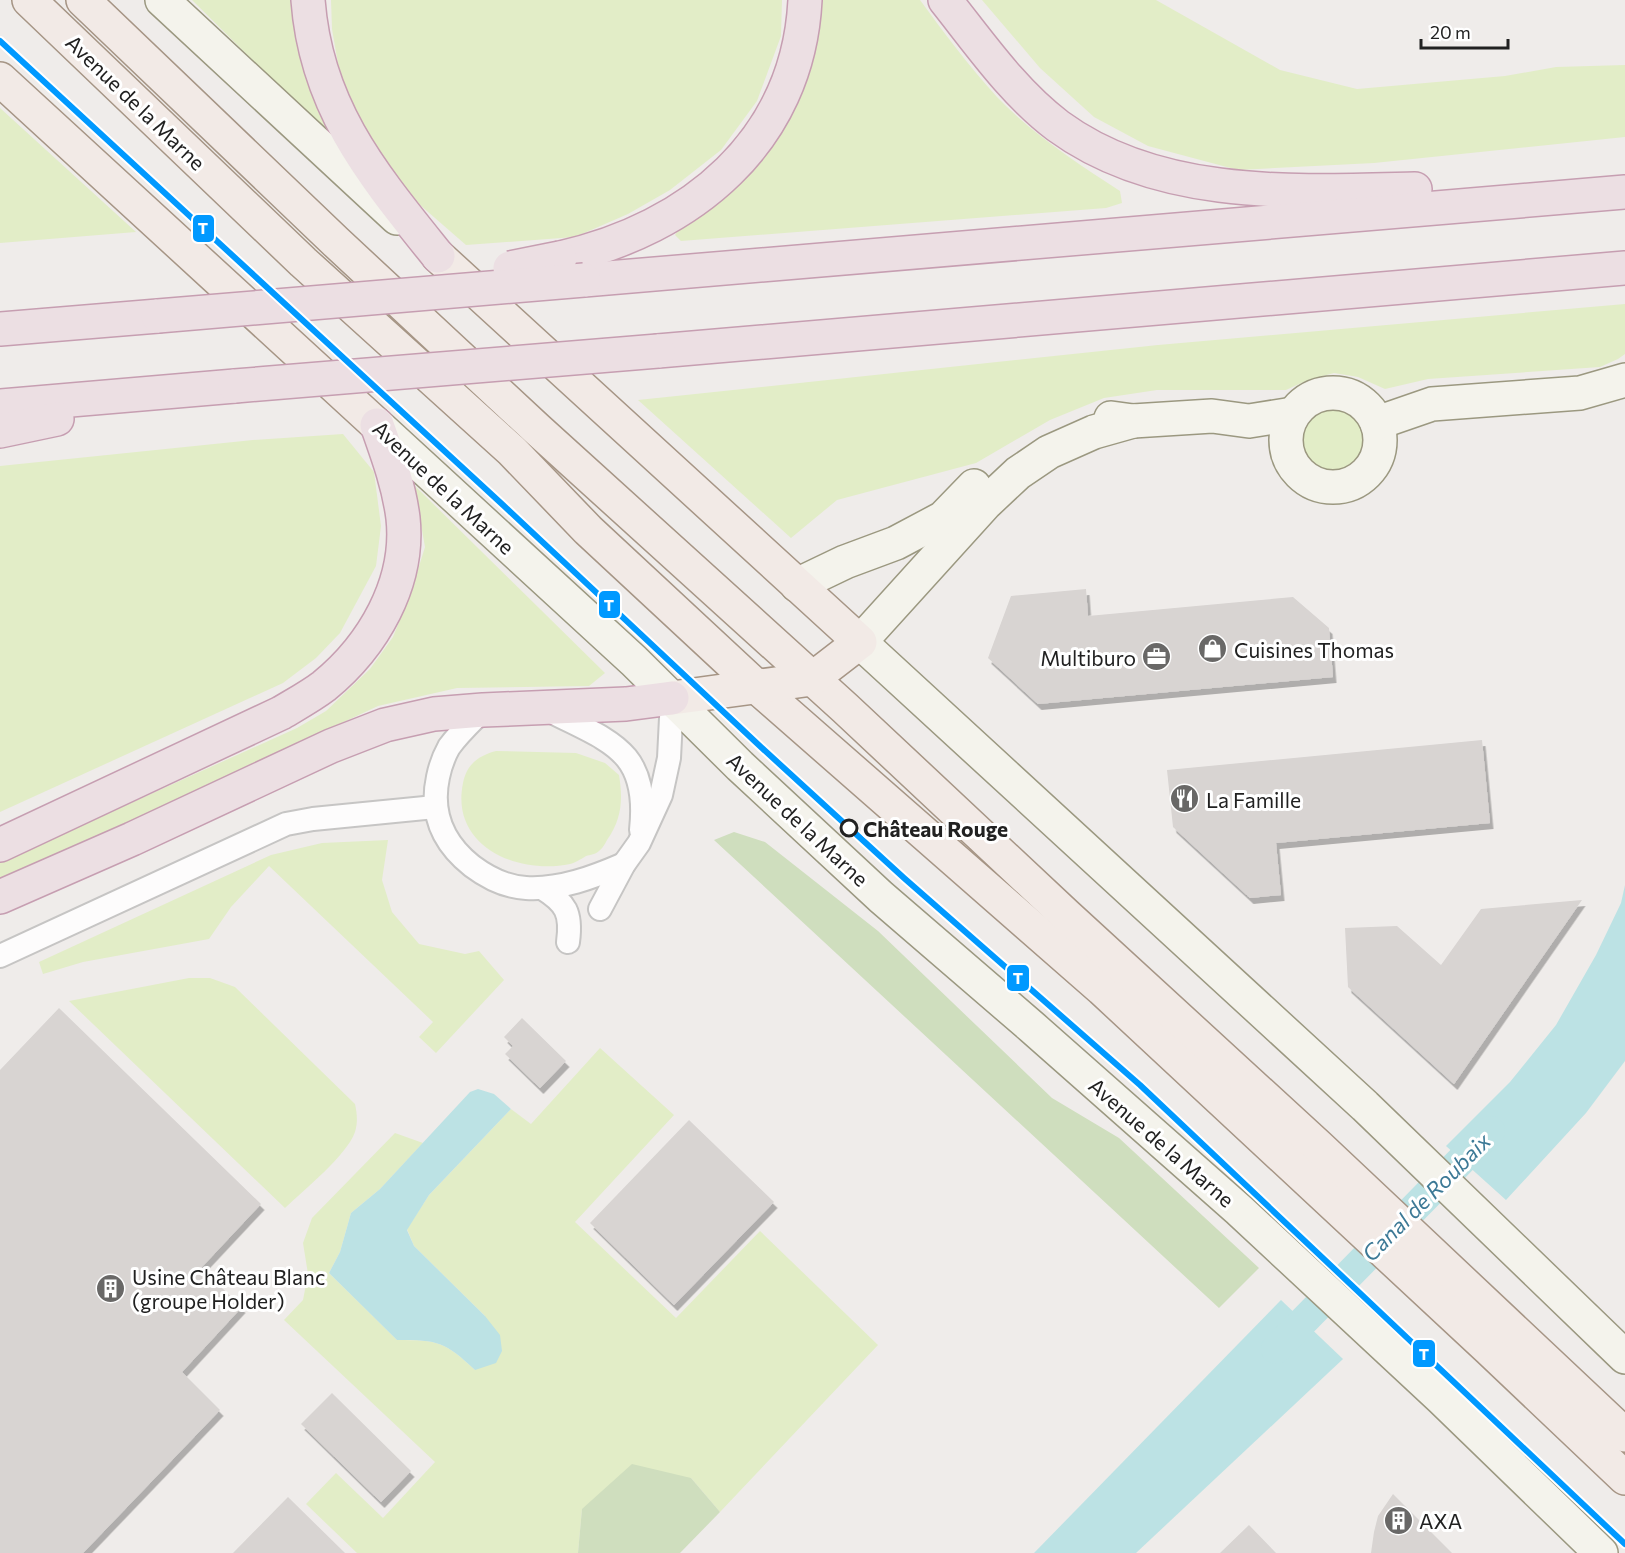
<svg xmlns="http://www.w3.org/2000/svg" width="1625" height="1553" font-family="Commissioner,sans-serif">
	<defs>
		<filter id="shadow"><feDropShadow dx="3.5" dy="6" stdDeviation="0" flood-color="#0004"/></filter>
	</defs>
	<rect width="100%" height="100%" fill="#efecea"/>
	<!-- grass -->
	<g fill="#e2edc7">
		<polygon points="192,0 297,0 325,120 327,134"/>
		<polygon points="331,0 782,0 781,36 757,101 721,150 670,190 628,214 575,237 466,245 412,198 376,149 342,87 332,29"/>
		<path d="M817 0H920C944 33 969 66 997 97 1032 134 1077 163 1120 191L1122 203 1106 208 681 241 675 235 682 224 700 212Z"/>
		<polygon points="982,0 1156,0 1280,70 1357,89 1505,76 1556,67 1625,65 1625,137 1374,163 1238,170 1148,146 1094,117 1040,68"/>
		<polygon points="0,108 136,232 0,243"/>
		<polygon points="1625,304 1625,354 1618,359 1600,367 1428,379 1385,389 1358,377 1334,373 1308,380 1286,390 1157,390 1104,398 1050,420 976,463 837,500 791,538 638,400 1158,345"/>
		<circle cx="1334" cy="440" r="34"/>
		<polygon points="343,434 374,472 381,526 376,566 340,633 316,658 283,683 0,812 0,466 253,440"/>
		<polygon points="414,485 605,673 589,686 457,688 378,706 29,869 0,880 0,862 297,728 326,711 370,669 393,637 411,592 425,547"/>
		<path d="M496 751 576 753 605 763 619 775C623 799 622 819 607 840 605 844 602 849 599 851 596 854 590 855 586 856 581 859 575 863 570 864 517 875 450 846 463 783 467 764 478 756 496 751Z"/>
		<polygon points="388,840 382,880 392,912 419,944 465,954 479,951 504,980 436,1053 419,1037 433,1022 269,866 231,907 209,939 83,962 43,974 39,962 271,855 322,843"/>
		<path d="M189 978H210L235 987 355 1104C357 1113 358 1122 355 1132 347 1155 304 1190 285 1208L69 1001Z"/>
		<path d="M600 1048 674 1115 575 1222 676 1318 760 1231 878 1345 720 1512 691 1478 582 1509 578 1553H357L306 1504 336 1473 383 1518 435 1462 284 1320 303 1300 308 1274 303 1243 312 1218 395 1133 423 1143 380 1189 351 1213 340 1252 329 1273 397 1340C439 1340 445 1342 475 1370L485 1316 414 1246 407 1229 429 1195 511 1109 531 1124Z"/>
	</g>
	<!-- forest -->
	<g fill="#cfdebe">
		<polygon points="734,832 765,842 878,931 1052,1098 1119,1138 1259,1268 1219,1308 714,840"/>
		<polygon points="632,1464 691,1478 720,1512 680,1553 578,1553 582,1509"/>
	</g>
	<!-- water -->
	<g fill="#bce2e4">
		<polygon points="1625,885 1625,1061 1586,1113 1506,1200 1446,1146 1510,1082 1556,1025 1596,955 1621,903"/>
		<path d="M478 1089 494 1094 511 1109 429 1195 407 1230 414 1246 485 1316 500 1335 502 1351 496 1363 475 1370C445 1342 439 1340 397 1340L329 1273 340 1252 351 1213 380 1189 470 1092Z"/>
		<polygon points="1281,1300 1343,1359 1136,1553 1034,1553"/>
	</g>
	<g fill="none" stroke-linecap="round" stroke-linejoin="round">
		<!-- canal -->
		<polyline stroke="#bce2e4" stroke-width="30" points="1276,1349 1490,1131"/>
	</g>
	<!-- building -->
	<g fill="#d8d4d2" filter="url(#shadow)">
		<polygon points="1086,589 1088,616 1293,597 1329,628 1333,677 1038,704 988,658 1011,596"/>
		<polygon points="1482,740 1490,823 1276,843 1281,895 1250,898 1173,827 1167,770"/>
		<polygon points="1582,900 1454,1084 1348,987 1345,928 1397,926 1441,965 1481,909"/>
		<polygon points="59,1008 261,1204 201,1268 242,1307 182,1372 220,1410 83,1553 0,1553 0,1070"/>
		<polygon points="522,1018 566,1061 540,1088 505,1054 513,1046 504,1037"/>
		<polygon points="689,1120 774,1202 674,1305 590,1223"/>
		<polygon points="332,1393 411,1471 381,1502 301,1424"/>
		<polygon points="1393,1494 1452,1553 1371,1553 1374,1532 1378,1516"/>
		<polygon points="288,1497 345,1553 233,1553"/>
		<polygon points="1249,1525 1276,1553 1220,1553"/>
	</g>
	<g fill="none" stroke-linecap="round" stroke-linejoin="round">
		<defs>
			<g id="street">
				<path d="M546 709C607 741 650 748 641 830"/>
				<path d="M483 710C471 722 459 733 449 747 444 756 440 767 438 777 430 814 443 843 472 866 488 878 506 887 526 888 560 890 594 877 624 864"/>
				<path d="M542 888C566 903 572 913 568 942"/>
				<polyline points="600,909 624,864 639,843 661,795 669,758 672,698"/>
				<polyline points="0,956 286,824 313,819 435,807"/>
			</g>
			<g id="secondary">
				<polyline points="162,0 397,218"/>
				<circle cx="1333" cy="440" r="47"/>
				<polyline points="1111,418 1133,421 1212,416 1249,421 1293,414"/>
				<polyline points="1133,421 1094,432 1049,452 1018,473 986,503 860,642 1365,1106 1625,1357"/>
				<polyline points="1377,423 1432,404 1580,393 1625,380"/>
				<polyline points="377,425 634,661 740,766 881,897 1033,1028 1239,1210 1441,1398 1601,1553"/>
				<polyline points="797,585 845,562 896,543 943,518 974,486"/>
			</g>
			<g id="primary">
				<polyline points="29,0 303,262 512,451 588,530 757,687 1102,989 1489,1349 1625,1478"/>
				<polyline points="83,0 336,242 537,429 845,708 1066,915 1318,1146 1625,1435"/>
				<polyline points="0,79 377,425"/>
				<polyline points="438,256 860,642 812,679 672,698"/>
			</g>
			<g id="highway">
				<path d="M308 0C316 108 373 175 438 256"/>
				<path d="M945 0C980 44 1013 92 1058 126 1159 200 1296 192 1415 189"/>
				<path d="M560 258C691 229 798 141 805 0"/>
				<polyline points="584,280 1625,192"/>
				<polyline points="0,329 158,316"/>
				<polyline points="658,351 1625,268"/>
				<polyline points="0,406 235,386"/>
				<polyline points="0,431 57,419"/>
				<path d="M0 845 281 713C296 704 311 696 324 686 373 646 410 583 403 518 399 486 388 456 377 425"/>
				<polyline points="0,897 132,839 331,746 385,725 434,714 483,710 626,704 672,698"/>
			</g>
		</defs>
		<!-- street casing -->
		<use href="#street" stroke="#c6c5c4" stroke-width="26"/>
		<!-- secondary casing -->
		<use href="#secondary" stroke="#9b9880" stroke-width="36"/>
		<!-- primary casing -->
		<use href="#primary" stroke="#a69585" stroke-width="36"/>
		<!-- highway casing -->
		<use href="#highway" stroke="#c69eb1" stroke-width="36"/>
		<!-- street -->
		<use href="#street" stroke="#fdfcfc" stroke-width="22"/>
		<!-- secondary -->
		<use href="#secondary" stroke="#f4f3ec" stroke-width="33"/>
		<!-- primary -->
		<use href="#primary" stroke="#f2eae6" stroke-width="33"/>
		<!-- highway -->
		<use href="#highway" stroke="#ecdfe3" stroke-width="33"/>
		<defs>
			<g id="highway-bridge">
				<polyline points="510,268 560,258"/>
				<polyline points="158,316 584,280"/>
				<polyline points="235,386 658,351"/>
			</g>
		</defs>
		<!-- highway-bridge casing -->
		<use href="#highway-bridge" stroke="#c69eb1" stroke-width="36" stroke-linecap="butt"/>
		<!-- highway-bridge -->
		<use href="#highway-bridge" stroke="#ecdfe3" stroke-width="33"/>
		<defs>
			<polyline id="tram-1" points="0,41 503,505 762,748 904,878 1140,1085 1625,1544"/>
		</defs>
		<!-- tram-1 casing -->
		<use href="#tram-1" stroke="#fff" stroke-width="10"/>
		<!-- tram-1 -->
		<use href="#tram-1" stroke="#09f" stroke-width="6"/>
	</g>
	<!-- icons -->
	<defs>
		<symbol id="shop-disc" viewBox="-11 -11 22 22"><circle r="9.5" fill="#696867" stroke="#fff"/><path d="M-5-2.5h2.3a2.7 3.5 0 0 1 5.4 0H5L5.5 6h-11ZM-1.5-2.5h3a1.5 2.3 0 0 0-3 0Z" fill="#fff"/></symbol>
		<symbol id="office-disc" viewBox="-11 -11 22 22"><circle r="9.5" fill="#696867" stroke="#fff"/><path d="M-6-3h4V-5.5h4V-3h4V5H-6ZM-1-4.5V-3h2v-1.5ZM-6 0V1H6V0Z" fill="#fff"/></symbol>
		<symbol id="restaurant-disc" viewBox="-11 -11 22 22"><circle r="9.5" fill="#696867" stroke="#fff"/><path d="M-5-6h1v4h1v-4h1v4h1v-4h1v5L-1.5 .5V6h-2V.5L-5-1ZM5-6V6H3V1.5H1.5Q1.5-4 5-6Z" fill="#fff"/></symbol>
		<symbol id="building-disc" viewBox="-11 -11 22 22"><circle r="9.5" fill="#696867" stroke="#fff"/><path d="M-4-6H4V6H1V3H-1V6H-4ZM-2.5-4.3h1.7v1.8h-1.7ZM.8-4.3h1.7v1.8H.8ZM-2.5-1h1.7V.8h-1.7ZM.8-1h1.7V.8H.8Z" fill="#fff"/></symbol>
	</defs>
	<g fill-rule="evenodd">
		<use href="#shop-disc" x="1196" y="632" width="33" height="33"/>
		<use href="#office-disc" x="1140" y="640" width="33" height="33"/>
		<use href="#restaurant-disc" x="1168" y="782" width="33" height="33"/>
		<use href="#building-disc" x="94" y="1272" width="33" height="33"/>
		<use href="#building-disc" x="1382" y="1504" width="33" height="33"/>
	</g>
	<!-- markers -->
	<circle fill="#fff" stroke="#212121" stroke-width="3" cx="849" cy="828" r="8"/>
	<g text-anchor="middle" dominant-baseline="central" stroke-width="6" stroke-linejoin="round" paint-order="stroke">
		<!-- street labels -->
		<g font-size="21" fill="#212121" stroke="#fff">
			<text transform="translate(136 102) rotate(44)">Avenue de la Marne</text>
			<text transform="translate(444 487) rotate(43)">Avenue de la Marne</text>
			<text transform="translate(798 819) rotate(43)">Avenue de la Marne</text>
			<text transform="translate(1162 1142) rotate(41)">Avenue de la Marne</text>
		</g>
		<!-- poi labels -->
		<g font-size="21" fill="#212121" stroke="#fff" text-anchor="start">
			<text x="1234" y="649">Cuisines Thomas</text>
			<text x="1136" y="657" text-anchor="end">Multiburo</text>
			<text x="1206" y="799">La Famille</text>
			<text x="132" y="1276">Usine Château Blanc<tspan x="132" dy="24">(groupe Holder)</tspan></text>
			<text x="1419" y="1520">AXA</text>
		</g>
		<!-- stop labels -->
		<g font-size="21" font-weight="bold" fill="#212121" stroke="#fff" text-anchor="start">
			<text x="863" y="828">Château Rouge</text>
		</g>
		<!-- water labels -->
		<g font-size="22" font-style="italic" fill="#3c7996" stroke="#fff">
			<text transform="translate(1426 1197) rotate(-45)">Canal de Roubaix</text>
		</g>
	</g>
	<g stroke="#fff" stroke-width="2">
		<rect x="192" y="214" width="23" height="29" rx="6" fill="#09f"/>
		<rect x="598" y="590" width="23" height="29" rx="6" fill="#09f"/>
		<rect x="1006" y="964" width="24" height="28" rx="6" fill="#09f"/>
		<rect x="1412" y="1339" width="24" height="29" rx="6" fill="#09f"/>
	</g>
	<g font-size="16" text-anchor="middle" font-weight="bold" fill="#fff">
		<text x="203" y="234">T</text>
		<text x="609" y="611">T</text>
		<text x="1018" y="984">T</text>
		<text x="1424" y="1360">T</text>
	</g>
	<!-- scale -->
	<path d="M1421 39v9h87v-9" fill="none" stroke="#212121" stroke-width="3"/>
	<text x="1430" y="39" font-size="18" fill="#212121" stroke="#ffffff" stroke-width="4.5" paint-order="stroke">20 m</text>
</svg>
